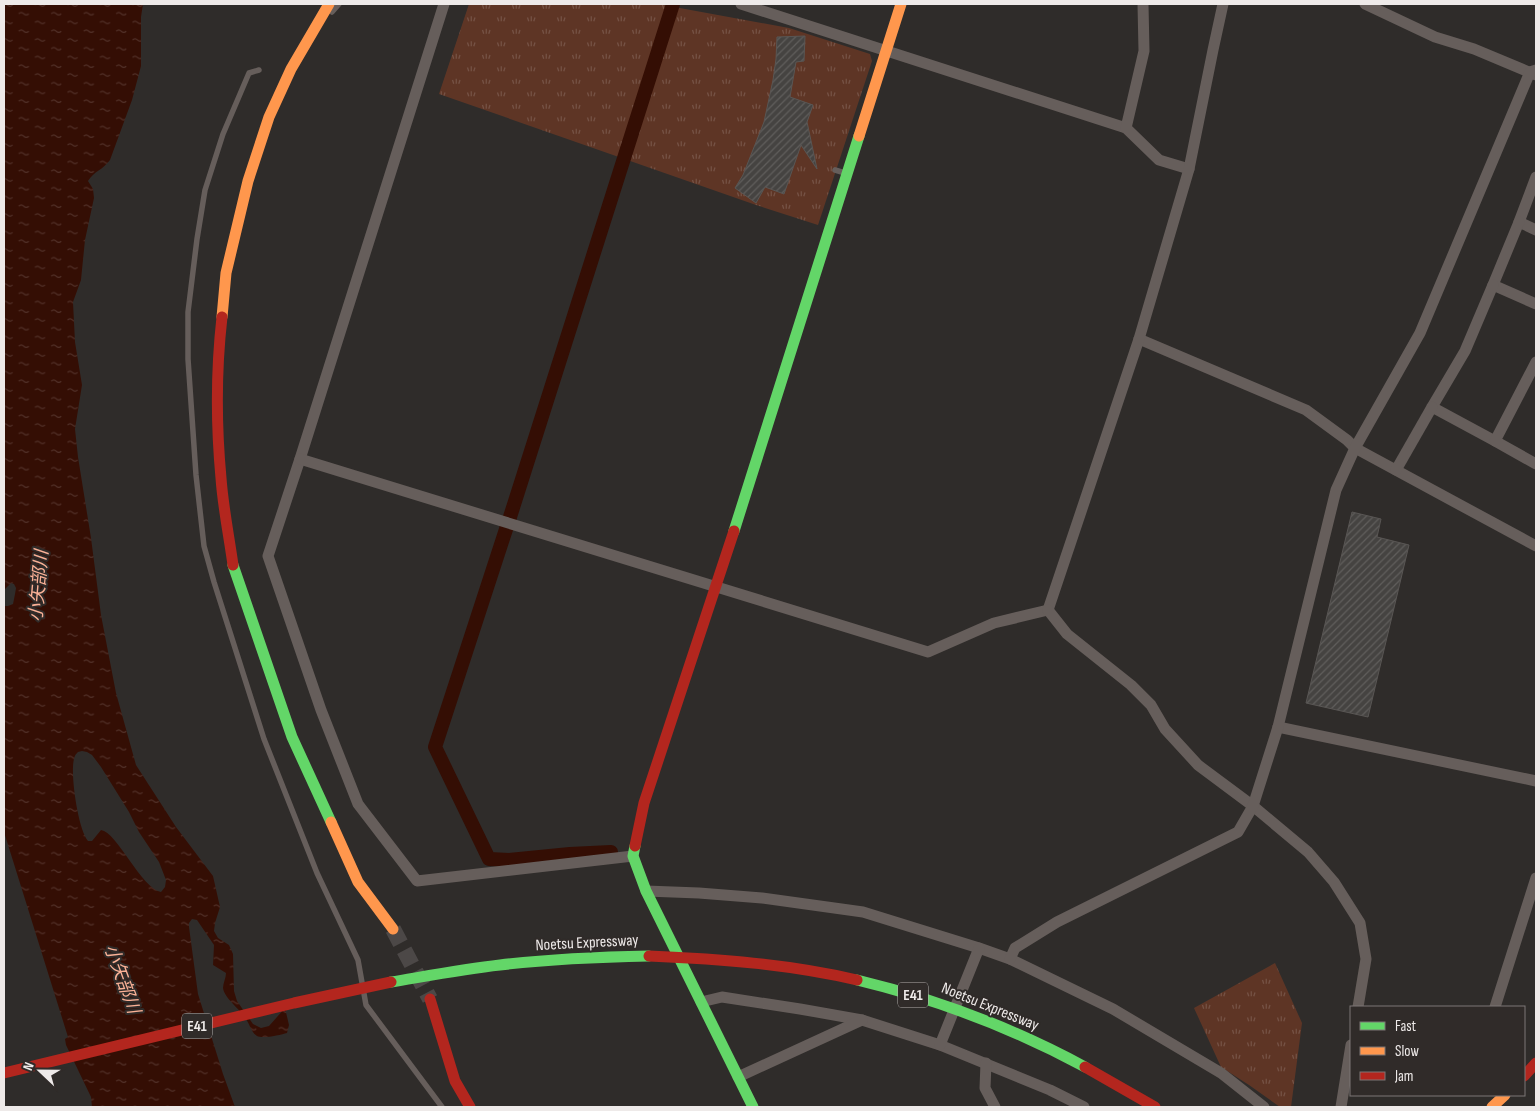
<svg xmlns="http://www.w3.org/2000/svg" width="1540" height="1111" font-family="'Sofia Sans Condensed','Noto Sans JP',sans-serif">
	<defs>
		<pattern id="grass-tufts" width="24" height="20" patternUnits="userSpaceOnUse" patternTransform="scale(1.25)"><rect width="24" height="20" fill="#5e3525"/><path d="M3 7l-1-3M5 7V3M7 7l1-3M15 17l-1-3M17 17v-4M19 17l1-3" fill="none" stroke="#755245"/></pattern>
		<pattern id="water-ripples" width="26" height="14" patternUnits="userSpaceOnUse" patternTransform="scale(1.25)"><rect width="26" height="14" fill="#340e04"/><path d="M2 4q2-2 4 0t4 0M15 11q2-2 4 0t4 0" fill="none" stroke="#523129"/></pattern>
		<pattern id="building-hatch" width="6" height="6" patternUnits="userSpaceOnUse" patternTransform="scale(1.25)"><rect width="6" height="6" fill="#454341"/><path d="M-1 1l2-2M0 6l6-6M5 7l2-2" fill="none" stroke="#605e5c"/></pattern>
	</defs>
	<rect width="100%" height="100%" fill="#2f2c2a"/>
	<!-- grass -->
	<g fill="url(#grass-tufts)">
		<polygon points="469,4 658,4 789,28 870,54 872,61 818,225 756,205 439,94"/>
		<polygon points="1275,963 1302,1023 1291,1107 1280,1107 1249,1085 1221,1067 1194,1008"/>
	</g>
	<!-- water -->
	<path fill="url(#water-ripples)" fill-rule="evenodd" d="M4 4H143L141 17V66L132 100 110 160C103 170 94 171 88 181L93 189 94 198 85 240 81 280 73 302 75 342 82 385 75 429 78 457 91 538 101 615 116 693 136 765 176 827 213 876 220 907 215 923 214 931 218 938 229 945 233 954 234 991 237 1001 253 1024 261 1028 269 1026 285 1008 289 1025 287 1033C281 1035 262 1039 257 1036 251 1032 250 1025 246 1019 241 1010 224 998 223 988 223 983 226 978 226 973L213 965 214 945 197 920 192 919 189 923V927L198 994 223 1074 235 1107H92L91 1097 66 1045 65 1039 68 1037 4 832V606H8L13 604 15 594 16 588 14 584 11 583 4 590ZM82 751 87 752 92 755 101 767 129 812 139 832 159 862 166 880 165 887 161 892C141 888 117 832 101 830L92 841H88C78 829 70 774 74 759 75 755 76 754 78 752Z"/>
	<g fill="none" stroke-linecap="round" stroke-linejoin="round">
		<!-- canal -->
		<polyline stroke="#340e04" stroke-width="14" points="611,852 570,854 509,860 489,859 435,747 510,517 673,4"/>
	</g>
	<!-- building -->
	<g fill="url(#building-hatch)" stroke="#595654">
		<polygon points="805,36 804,61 796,62 790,97 813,105 807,122 817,169 801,145 784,194 765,187 756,203 735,188 743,175 764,122 773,80 776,59 777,37"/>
		<polygon points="1352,512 1381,519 1377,537 1409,545 1368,717 1306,703"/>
	</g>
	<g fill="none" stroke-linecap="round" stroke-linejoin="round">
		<!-- secondary-tunnel -->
		<polyline stroke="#4c4847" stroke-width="16" stroke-dasharray="16 8" stroke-linecap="butt" points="393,929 430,999"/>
		<!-- lane -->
		<g stroke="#665e5b" stroke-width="5.5">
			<polyline points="332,12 339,4"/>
			<polyline points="259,70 249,73 223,134 205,190 197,239 188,312 188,359 196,475 204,546 214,582 264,739 317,873 358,960 366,1005 442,1107"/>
			<polyline points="835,170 845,173"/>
		</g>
		<!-- street -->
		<g stroke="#665e5b" stroke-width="11">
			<polyline points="444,4 300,459 268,556 321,710 358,804 417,881 633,856"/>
			<polyline points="741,4 1126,128"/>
			<polyline points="1143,4 1144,51 1126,128 1159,160 1189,169"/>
			<polyline points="1365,4 1435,37 1474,49 1536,75"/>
			<polyline points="1536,177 1519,222 1536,230"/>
			<polyline points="1519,222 1493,285 1536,304"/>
			<polyline points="1493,285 1465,351 1432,407 1495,441"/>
			<polyline points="1139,339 1306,410 1347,440 1355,448 1536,546"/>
			<polyline points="1536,362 1495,441 1536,464"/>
			<path d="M300 459C509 524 719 587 928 652L994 623 1048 610"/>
			<polyline points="1396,470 1432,407"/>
			<polyline points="1048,610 1139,339 1189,169 1213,50 1223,4"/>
			<polyline points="1048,610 1067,634 1131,685 1151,705 1165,729 1198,765 1253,806 1308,852 1334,882 1360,923 1366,959 1358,1007"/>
			<polyline points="1278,727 1536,781"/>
			<polyline points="646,891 699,893 762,898 863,912 979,948 1010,959 1113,1009 1221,1073 1264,1107"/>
			<polyline points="1010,959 1015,948 1057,922 1238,832 1253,806 1278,727 1336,490 1355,448 1420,333 1530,72 1536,70"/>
			<polyline points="701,1002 722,997 800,1009 862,1020 940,1045 1050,1090 1084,1107"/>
			<polyline points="1495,1007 1536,878"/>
			<polyline points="940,1045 979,948"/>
			<polyline points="986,1063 985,1088 995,1107"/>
			<polyline points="738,1077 862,1020"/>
			<polyline points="1341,1107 1351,1045"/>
		</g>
		<!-- fast -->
		<g stroke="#63d668" stroke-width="11">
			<polyline points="734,531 859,136"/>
			<polyline points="233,565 292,737 331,822"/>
			<polyline points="635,846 633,856 646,891 753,1107"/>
			<path d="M391 982C427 976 464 969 500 965 550 959 599 957 649 956"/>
		</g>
		<!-- slow -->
		<g stroke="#ff974d" stroke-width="11">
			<polyline points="859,136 901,4"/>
			<polyline points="222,317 226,273 248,181 269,117 291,69 329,4"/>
			<polyline points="331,822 358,882 393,929"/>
			<polyline points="1492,1107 1505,1095"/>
		</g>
		<!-- jam -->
		<g stroke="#b3261e" stroke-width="11">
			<path d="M222 317C216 370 216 424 221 478 223 507 229 536 233 565"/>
			<polyline points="635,846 644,803 734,531"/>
			<polyline points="430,999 455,1081 470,1107"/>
			<polyline points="1524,1076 1536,1063"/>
		</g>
		<!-- fast-bridge -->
		<path stroke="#63d668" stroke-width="11" d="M857 980C936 999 1013 1028 1085 1067"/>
		<!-- jam-bridge -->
		<g stroke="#b3261e" stroke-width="11">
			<path d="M649 956C719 959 788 964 857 980"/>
			<polyline points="1085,1067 1155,1107"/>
			<polyline points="4,1073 294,1003 391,982"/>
		</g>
	</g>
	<g text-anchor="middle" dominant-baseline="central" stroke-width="4" stroke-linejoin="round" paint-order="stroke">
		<!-- shield labels -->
		<g fill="#302b29" stroke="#b5b1af" stroke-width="1">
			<rect x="898" y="982.5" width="30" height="25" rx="4"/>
			<rect x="182" y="1013.5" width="30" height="25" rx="4"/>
		</g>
		<g font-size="15" font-weight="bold" fill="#eeeae9">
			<text x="913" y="995">E41</text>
			<text x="197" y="1026">E41</text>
		</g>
		<!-- street labels -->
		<g font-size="16" fill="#eeeae9" stroke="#302b29">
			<text transform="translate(587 943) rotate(-3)">Noetsu Expressway</text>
			<text transform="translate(990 1007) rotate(22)">Noetsu Expressway</text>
		</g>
		<!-- water labels -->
		<g font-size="18" font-style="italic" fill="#fab196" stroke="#302b29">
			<text transform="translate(39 586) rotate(-85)">小矢部川</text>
			<text transform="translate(122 979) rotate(70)">小矢部川</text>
		</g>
	</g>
	<!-- border -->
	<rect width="1540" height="1111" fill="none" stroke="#eeeae9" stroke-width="10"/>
	<!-- legend -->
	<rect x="1350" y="1006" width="175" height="90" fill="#302b29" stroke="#7c7776"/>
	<rect x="1360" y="1022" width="25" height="8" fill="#63d668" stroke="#7c7776"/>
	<text x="1395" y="1031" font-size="15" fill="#eeeae9">Fast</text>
	<rect x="1360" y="1047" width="25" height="8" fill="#ff974d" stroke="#7c7776"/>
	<text x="1395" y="1056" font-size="15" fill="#eeeae9">Slow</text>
	<rect x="1360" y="1072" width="25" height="8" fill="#b3261e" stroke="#7c7776"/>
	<text x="1395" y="1081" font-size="15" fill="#eeeae9">Jam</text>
	<!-- north arrow -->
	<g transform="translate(40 1071) rotate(292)" stroke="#302b29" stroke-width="4" paint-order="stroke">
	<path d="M0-4L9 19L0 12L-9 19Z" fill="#eeeae9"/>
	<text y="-8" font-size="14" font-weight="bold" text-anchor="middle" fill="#eeeae9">N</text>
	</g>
</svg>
